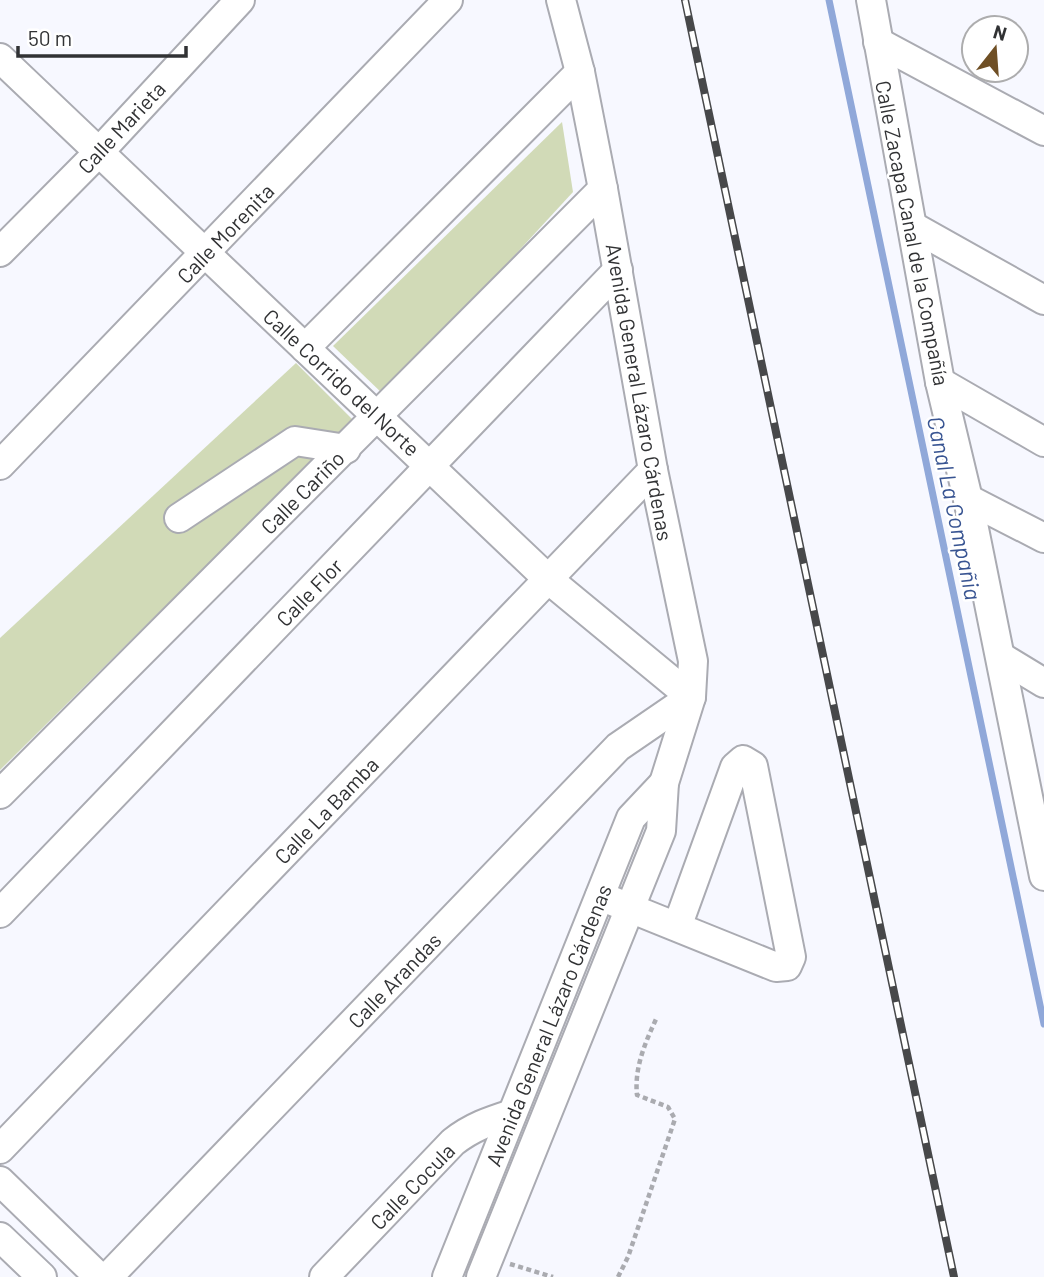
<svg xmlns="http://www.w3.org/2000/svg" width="1044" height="1277" font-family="Barlow,sans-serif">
	<rect width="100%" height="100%" fill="#f7f8ff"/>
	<!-- green -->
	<g fill="#d1dab7">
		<polygon points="562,122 573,192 385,396 333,346"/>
		<polygon points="296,363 353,420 0,770 0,638"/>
	</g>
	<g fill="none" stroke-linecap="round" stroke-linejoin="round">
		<!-- stream -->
		<polyline stroke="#90a8d9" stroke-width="7" points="829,0 1044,1024"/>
		<defs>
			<g id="minor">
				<polyline points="871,0 940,382 968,499 1044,876"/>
				<polyline points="878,42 1044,131"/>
				<polyline points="0,58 548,579 691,697 618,747 108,1277"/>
				<polyline points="912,226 1044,300"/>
				<polyline points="0,252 99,152 240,0"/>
				<polyline points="305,348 580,72"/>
				<polyline points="940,382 1044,442"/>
				<polyline points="0,465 448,0"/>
				<polyline points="968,499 1044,538"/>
				<polyline points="179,518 295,441 346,449"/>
				<polyline points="1001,657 1044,683"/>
				<polyline points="0,794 603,189"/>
				<polyline points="600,896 776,967 787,966 791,957 753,766 743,760 735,767 677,927"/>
				<polyline points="0,913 618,270"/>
				<polyline points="0,1149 653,470"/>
				<polyline points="0,1181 99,1277"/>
				<polyline points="0,1237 42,1277"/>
				<path d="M324 1277 453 1142C472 1127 490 1121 512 1114"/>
				<polyline points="447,1277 631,818 664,783"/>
				<polyline points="481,1277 661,831 664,783 691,697 693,661 653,470 603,189 580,72 561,0"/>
			</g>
		</defs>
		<!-- minor casing -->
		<use href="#minor" stroke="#aaabb2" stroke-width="32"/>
		<!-- path -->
		<g stroke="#aaabb0" stroke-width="4.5" stroke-dasharray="5 3.5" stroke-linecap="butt">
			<polyline points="510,1264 553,1277"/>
			<path d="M618 1277 628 1257 675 1119 668 1107 637 1095C634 1067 646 1041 657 1017"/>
		</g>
		<!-- minor -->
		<use href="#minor" stroke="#fff" stroke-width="28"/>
		<defs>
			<polyline id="rail" points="685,0 954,1277"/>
		</defs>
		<!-- rail casing -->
		<use href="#rail" stroke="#47484a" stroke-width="8"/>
		<!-- rail -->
		<use href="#rail" stroke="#fff" stroke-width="5" stroke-dasharray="16" stroke-linecap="butt"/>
	</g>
	<g text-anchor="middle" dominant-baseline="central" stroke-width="5" stroke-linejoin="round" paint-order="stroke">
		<!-- street labels -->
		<g font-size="21" fill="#313234" stroke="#fff">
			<text transform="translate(121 127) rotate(-47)">Calle Marieta</text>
			<text transform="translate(225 233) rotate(-46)">Calle Morenita</text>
			<text transform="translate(913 233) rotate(79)">Calle Zacapa Canal de la Compañía</text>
			<text transform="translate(342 382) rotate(43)">Calle Corrido del Norte</text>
			<text transform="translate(640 392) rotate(80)">Avenida General Lázaro Cárdenas</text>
			<text transform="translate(302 492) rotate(-45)">Calle Cariño</text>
			<text transform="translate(309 592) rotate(-46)">Calle Flor</text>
			<text transform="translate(326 810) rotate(-46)">Calle La Bamba</text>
			<text transform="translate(394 980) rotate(-46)">Calle Arandas</text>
			<text transform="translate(548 1025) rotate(-68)">Avenida General Lázaro Cárdenas</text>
			<text transform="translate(412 1186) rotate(-46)">Calle Cocula</text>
		</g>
		<!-- water labels -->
		<g font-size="23" font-style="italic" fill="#385492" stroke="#fff">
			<text transform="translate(955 508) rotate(78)">Canal La Compañia</text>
		</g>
	</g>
	<!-- north arrow -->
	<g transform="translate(995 49) rotate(17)"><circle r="33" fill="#ffffff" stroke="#adadae" stroke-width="2"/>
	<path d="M0-5L12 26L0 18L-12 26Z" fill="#6f4f25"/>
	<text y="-10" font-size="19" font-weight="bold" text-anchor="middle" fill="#313234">N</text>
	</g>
	<!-- scale -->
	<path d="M18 46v10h168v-10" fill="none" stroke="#313234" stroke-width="3.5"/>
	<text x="28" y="46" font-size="21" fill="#313234" stroke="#ffffff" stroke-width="5" paint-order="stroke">50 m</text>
</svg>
